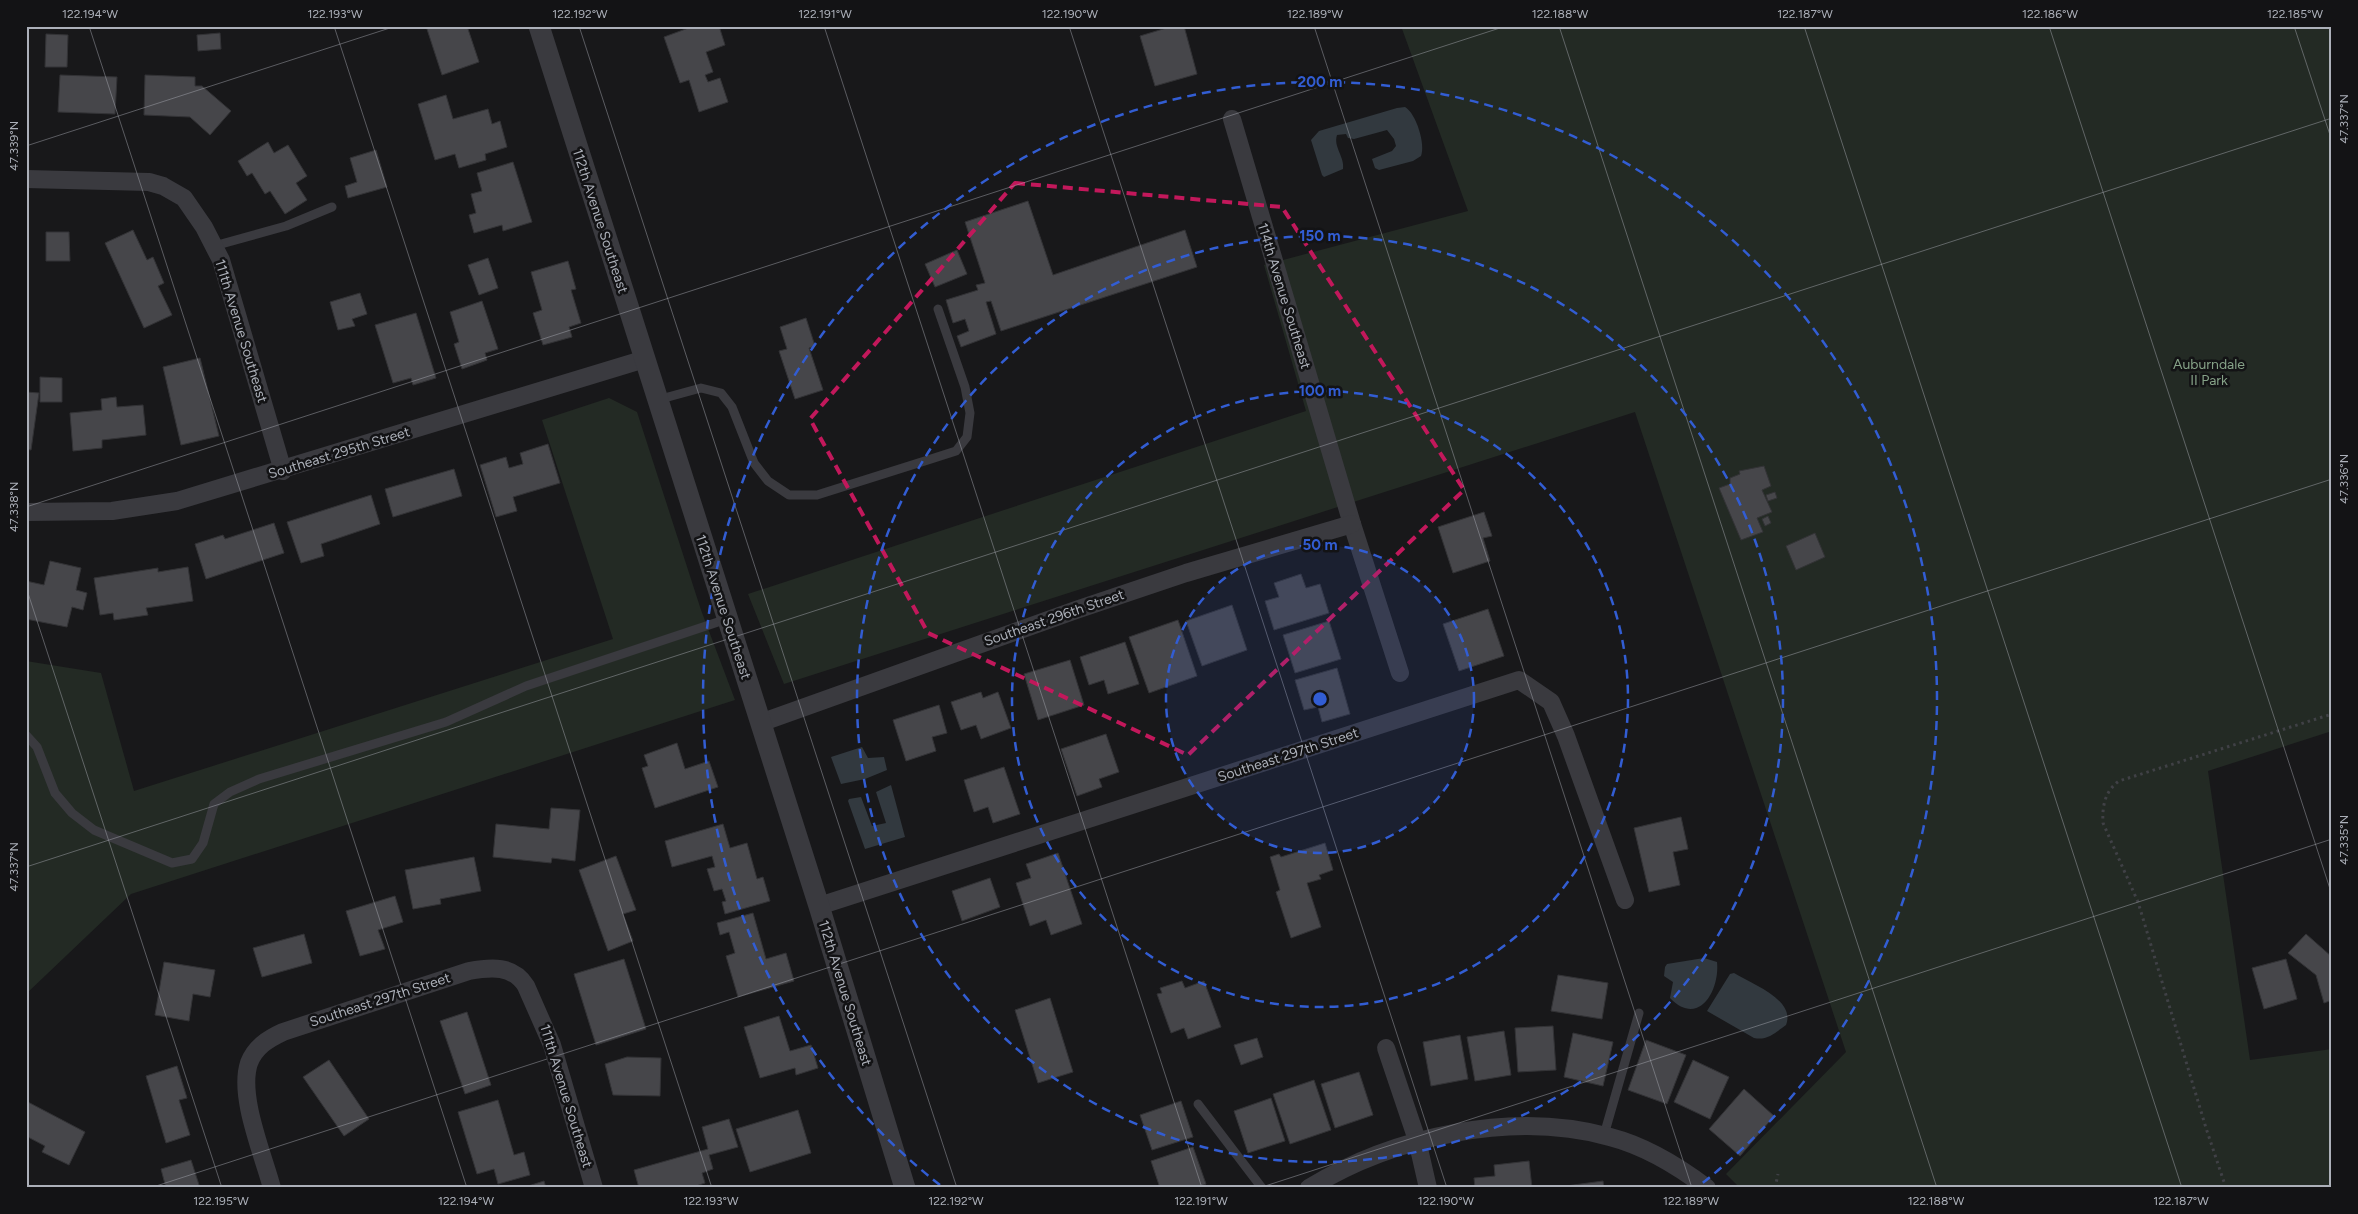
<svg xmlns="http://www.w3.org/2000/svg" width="2358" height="1214" font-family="Figtree,sans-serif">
	<rect width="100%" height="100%" fill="#18181a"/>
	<!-- green -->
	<g fill="#232a24">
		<polygon points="1401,26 2332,26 2332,731 2208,771 2250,1060 2332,1049 2332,1188 1740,1188 1726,1174 1846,1052 1635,412 784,684 748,594 1306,411 1264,265 1468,211"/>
		<polygon points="609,398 637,412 701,610 735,700 131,894 26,994 26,661 101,673 134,791 613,639 542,420"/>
	</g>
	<!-- water -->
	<g fill="#32393f">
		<path d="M1405 107C1416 113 1426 145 1421 156L1413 161 1379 170 1375 168 1372 159 1392 151 1396 146 1394 139 1387 130 1354 139 1348 138 1346 134 1337 135C1333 147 1345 157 1343 169L1324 177 1322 175 1311 140 1319 131 1397 108Z"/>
		<polygon points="862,747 868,758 884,757 887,770 865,779 841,784 831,757"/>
		<polygon points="891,785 905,837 865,849 848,801 849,799 861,797 872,826 886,823 876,792"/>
		<path d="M1704 958 1717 962C1720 990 1699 1028 1670 998L1673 982 1664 976 1665 967 1667 964Z"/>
		<path d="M1734 973C1752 984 1796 1000 1786 1025 1776 1032 1767 1041 1754 1038L1707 1011 1730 974Z"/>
	</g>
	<!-- building -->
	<g fill="#46464a" stroke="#333336">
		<polygon points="426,26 467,26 479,62 442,75"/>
		<polygon points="694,26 719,26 725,45 706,52 713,72 705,75 708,82 720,78 728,102 699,112 689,80 680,83 664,37"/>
		<polygon points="1173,26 1184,26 1197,74 1155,86 1140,36"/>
		<polygon points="220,33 221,49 198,51 197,35"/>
		<polygon points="46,34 68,35 67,67 45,67"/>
		<polygon points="60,75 117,77 115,114 58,112"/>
		<polygon points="145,75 195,77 195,86 202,86 231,111 210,135 190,117 144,115"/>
		<polygon points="446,95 453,119 488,109 492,124 500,121 507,147 485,154 486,160 459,168 455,154 435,160 418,104"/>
		<polygon points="268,142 274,153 288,145 307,176 296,183 307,200 285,214 270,191 265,194 252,173 247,176 238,161"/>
		<polygon points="376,150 387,187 348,198 345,186 357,182 350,158"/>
		<polygon points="513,162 532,222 503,231 502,225 474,233 469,215 476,213 471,194 482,191 477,173"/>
		<polygon points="1028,201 1053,275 1185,230 1197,267 1001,331 991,301 986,302 996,334 961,347 957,336 969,331 965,319 953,323 946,300 978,290 976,285 985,283 965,222"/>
		<polygon points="133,230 147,260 153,257 164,283 158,286 172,315 144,328 105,243"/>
		<polygon points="26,231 28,232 27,282 26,282"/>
		<polygon points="46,232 69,232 70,261 46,261"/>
		<polygon points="957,250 967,274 935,287 925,264"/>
		<polygon points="488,258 498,288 479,295 468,265"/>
		<polygon points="568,261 576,289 571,290 581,323 569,327 572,337 543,345 533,313 542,310 531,272"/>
		<polygon points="360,293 367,314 352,319 355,326 338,330 330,302"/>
		<polygon points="482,301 498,349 485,353 487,360 462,369 454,344 459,342 450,312"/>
		<polygon points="416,313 436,378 413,385 411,378 393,383 375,325"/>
		<polygon points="806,318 815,346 809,348 823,390 795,399 779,351 787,349 780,327"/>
		<polygon points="200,358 219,436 181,445 163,367"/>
		<polygon points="40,377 62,378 62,402 40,402"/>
		<polygon points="26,392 39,393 31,450 26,449"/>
		<polygon points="116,397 117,407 143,405 146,435 102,440 102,448 73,451 70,413 102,410 101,399"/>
		<polygon points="548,444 560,483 513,497 517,511 496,517 480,465 506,457 509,468 523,464 520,453"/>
		<polygon points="1764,466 1771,486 1762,490 1772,512 1757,518 1763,532 1741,540 1719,488 1730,484 1730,478 1740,474 1739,471"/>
		<polygon points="454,469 462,496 393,517 385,489"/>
		<polygon points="1775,492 1777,498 1768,501 1766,495"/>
		<polygon points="371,495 380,524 321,544 324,556 301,563 287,522"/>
		<polygon points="1484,512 1492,536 1483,538 1490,561 1453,573 1438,527"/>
		<polygon points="1768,516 1771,523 1765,526 1762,519"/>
		<polygon points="274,523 284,553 206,579 195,544 223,535 225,539"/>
		<polygon points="1815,533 1825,557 1796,570 1786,546"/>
		<polygon points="50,561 81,568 76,590 87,593 83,610 72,607 67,627 26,619 26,581 44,585"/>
		<polygon points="188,567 193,601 146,608 148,615 114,620 113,613 100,615 94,578 158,568 158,572"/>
		<polygon points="1301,574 1306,588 1320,584 1329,613 1274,630 1265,601 1279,597 1274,583"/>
		<polygon points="1232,605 1247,650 1202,666 1186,621"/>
		<polygon points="1488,609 1504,656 1459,671 1443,624"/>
		<polygon points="1178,620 1197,676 1149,693 1129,637"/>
		<polygon points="1329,621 1341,659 1295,673 1283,635"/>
		<polygon points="1125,642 1139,684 1108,694 1104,680 1089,685 1080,657"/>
		<polygon points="1070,660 1084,705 1038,720 1024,674"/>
		<polygon points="1337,668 1350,714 1322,722 1318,707 1304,710 1295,680"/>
		<polygon points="981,692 983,698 998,692 1011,728 981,739 976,725 961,730 951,702"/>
		<polygon points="939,705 947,733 932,737 936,751 906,761 893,720"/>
		<polygon points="1106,734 1119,772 1099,779 1102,787 1077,796 1061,749"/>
		<polygon points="677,743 685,769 709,761 718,787 655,808 642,768 648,766 644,755"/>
		<polygon points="1004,767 1020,814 993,823 988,807 974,812 964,780"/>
		<polygon points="551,808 580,810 575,861 552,858 551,863 493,857 496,824 549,829"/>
		<polygon points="1681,817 1688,849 1673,852 1680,885 1649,892 1634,828"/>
		<polygon points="723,824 730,848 747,843 757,879 763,877 770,901 725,914 722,902 726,901 722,889 714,891 707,869 715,867 712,856 672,867 665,841"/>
		<polygon points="1325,843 1333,870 1319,875 1321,879 1307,883 1321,927 1291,938 1276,892 1280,890 1270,857 1279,854 1281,857"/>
		<polygon points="1058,853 1082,924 1051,935 1046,920 1030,926 1016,883 1031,878 1026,864"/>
		<polygon points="616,856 636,910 623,914 633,941 608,951 579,870"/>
		<polygon points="474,857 481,891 440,899 441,904 413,909 405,870"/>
		<polygon points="990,878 1000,907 962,921 952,891"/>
		<polygon points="395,896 403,922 378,930 385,949 360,956 346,911"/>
		<polygon points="753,913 766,959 786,953 794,981 738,997 726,956 735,953 729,932 720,935 717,923"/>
		<polygon points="304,934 312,963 262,977 253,948"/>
		<polygon points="2306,934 2332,957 2332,1000 2324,1003 2316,975 2288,953"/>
		<polygon points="624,959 646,1029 596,1045 574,974"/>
		<polygon points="2286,959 2297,999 2264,1009 2252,968"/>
		<polygon points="164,962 215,970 210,997 193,994 189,1021 155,1015"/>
		<polygon points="1558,975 1608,983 1602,1019 1551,1011"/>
		<polygon points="1182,981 1185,988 1204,981 1221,1027 1188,1039 1184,1028 1171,1033 1157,994 1162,993 1160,988"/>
		<polygon points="1050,998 1073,1072 1038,1083 1015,1010"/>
		<polygon points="467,1012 491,1085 465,1094 440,1021"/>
		<polygon points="779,1016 790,1051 811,1045 818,1068 796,1075 795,1068 760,1078 744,1027"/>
		<polygon points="1553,1026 1556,1070 1518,1072 1515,1028"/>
		<polygon points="1504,1031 1511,1075 1475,1081 1467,1037"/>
		<polygon points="1573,1033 1613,1042 1603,1086 1564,1077"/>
		<polygon points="1460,1035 1468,1079 1431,1086 1423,1042"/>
		<polygon points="1257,1038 1263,1057 1241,1065 1234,1045"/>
		<polygon points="1646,1040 1686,1055 1667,1104 1628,1090"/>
		<polygon points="627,1057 661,1058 660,1096 613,1095 605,1064"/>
		<polygon points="329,1060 369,1119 344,1136 303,1077"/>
		<polygon points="1693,1060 1729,1077 1710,1119 1674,1102"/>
		<polygon points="177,1066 187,1098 179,1100 190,1135 166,1143 146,1076"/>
		<polygon points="1359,1072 1373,1115 1335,1128 1321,1084"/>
		<polygon points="1314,1080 1331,1130 1290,1144 1273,1094"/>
		<polygon points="1744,1089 1774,1116 1740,1156 1709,1129"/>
		<polygon points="1271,1098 1285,1141 1248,1153 1234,1111"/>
		<polygon points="498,1100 514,1155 524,1152 530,1175 498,1184 494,1169 477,1174 458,1112"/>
		<polygon points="26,1101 85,1132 69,1165 42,1152 45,1146 26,1136"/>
		<polygon points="1181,1101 1193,1137 1152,1150 1140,1115"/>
		<polygon points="798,1110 811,1153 750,1172 736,1129"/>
		<polygon points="729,1119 738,1147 709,1155 713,1169 702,1173 705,1183 690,1188 639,1188 634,1170 708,1149 702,1127"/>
		<polygon points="1193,1147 1206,1184 1196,1188 1160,1188 1151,1161"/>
		<polygon points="191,1160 200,1188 166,1188 161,1169"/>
		<polygon points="1529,1161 1532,1188 1475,1188 1474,1178 1495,1176 1494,1165"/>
		<polygon points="544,1181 546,1188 522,1188"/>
		<polygon points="1603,1181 1604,1188 1566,1188 1566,1186"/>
	</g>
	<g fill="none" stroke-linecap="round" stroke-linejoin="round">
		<!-- path -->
		<g stroke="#404146" stroke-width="3" stroke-dasharray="2.5 4" stroke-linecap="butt">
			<polyline points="1775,1188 1778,1174"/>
			<path d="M2226 1188 2206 1128 2138 902 2103 823C2102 806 2105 791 2119 781L2332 714"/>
		</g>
		<!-- service -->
		<g stroke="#3a3a3f" stroke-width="9">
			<polyline points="214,246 286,226 332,207"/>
			<polyline points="657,400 701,388 721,393 732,407 754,463 768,481 789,495 817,495 931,459 956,451 967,437 970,413 965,387 938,309"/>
			<polyline points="26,735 37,747 55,793 72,813 94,830 172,863 192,859 203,843 214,804 230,792 259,779 446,722 526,686 727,619"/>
			<polyline points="1198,1104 1262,1188"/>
			<polyline points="1604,1135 1639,1013"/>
		</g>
		<!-- minor -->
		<g stroke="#3a3a3f" stroke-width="18">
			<polyline points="1232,119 1352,524 1400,673"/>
			<polyline points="26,179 149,182 163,186 184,198 204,227 221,260 283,471"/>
			<polyline points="26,512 112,511 177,501 645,359"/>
			<polyline points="760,723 1076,610 1186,573 1352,524"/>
			<polyline points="819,906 1519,680 1551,702 1566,736 1625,900"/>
			<polyline points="1386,1048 1417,1140 1428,1188"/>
			<path d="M272 1188C263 1154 238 1096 249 1063 255 1047 268 1039 283 1032L469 971C491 967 513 965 526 986L552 1045 594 1188"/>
			<path d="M1309 1188C1394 1136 1513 1110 1610 1137 1645 1146 1678 1166 1707 1188"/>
		</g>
		<!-- tertiary -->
		<polyline stroke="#3a3a3f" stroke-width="21" points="539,26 819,906 905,1188"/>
	</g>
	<!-- marked area -->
	<path fill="none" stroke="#c2185b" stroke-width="4" stroke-dasharray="10 6" stroke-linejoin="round" d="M1015 183 1282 207 1464 490 1188 755 928 633 810 419Z"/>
	<!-- ticks -->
	<path fill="none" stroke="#acb0b9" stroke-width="1" stroke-opacity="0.45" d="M89 26 467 1188M334 26 712 1188M579 26 957 1188M824 26 1202 1188M1069 26 1447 1188M1314 26 1692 1188M1559 26 1937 1188M1804 26 2182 1188M2049 26 2332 895M2294 26 2332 141M26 146 396 26M26 507 1506 26M26 587 222 1188M26 867 2332 118M150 1188 2332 479M1259 1188 2332 839"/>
	<!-- distance rings -->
	<circle cx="1320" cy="699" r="154" fill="#325dd3" fill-opacity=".12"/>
	<g fill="none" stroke="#325dd3" stroke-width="2.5" stroke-dasharray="9 6">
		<circle cx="1320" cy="699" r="154"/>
		<circle cx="1320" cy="699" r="308"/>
		<circle cx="1320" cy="699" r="463"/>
		<path d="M940 1185A617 617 0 1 1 1700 1185"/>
	</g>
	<g text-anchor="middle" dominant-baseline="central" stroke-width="5" stroke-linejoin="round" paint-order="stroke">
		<!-- street labels -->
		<g font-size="14" fill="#acb0b9" stroke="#131315">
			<text transform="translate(600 221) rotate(72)">112th Avenue Southeast</text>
			<text transform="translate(1284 296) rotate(73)">114th Avenue Southeast</text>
			<text transform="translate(241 331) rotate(73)">111th Avenue Southeast</text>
			<text transform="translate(339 453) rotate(-17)">Southeast 295th Street</text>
			<text transform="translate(723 607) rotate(72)">112th Avenue Southeast</text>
			<text transform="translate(1054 618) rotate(-19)">Southeast 296th Street</text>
			<text transform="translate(1288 755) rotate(-18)">Southeast 297th Street</text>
			<text transform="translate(845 993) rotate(73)">112th Avenue Southeast</text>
			<text transform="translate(380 1000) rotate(-18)">Southeast 297th Street</text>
			<text transform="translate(566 1096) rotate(73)">111th Avenue Southeast</text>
		</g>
		<!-- park labels -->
		<g font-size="14" fill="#85a187" stroke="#131315">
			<text x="2209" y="364">Auburndale<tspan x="2209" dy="16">II Park</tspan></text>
		</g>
	</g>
	<circle cx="1320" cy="699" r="8" fill="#325dd3" stroke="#131315" stroke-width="2.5"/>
	<g font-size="15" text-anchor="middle" font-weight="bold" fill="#325dd3" stroke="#131315" stroke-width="5" stroke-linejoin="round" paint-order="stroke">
		<text x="1320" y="87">200 m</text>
		<text x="1320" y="241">150 m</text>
		<text x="1320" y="396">100 m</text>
		<text x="1320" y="550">50 m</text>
	</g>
	<!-- border -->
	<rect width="2358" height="1214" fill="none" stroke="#131315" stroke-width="55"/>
	<rect x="28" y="28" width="2302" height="1158" fill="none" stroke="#acb0b9" stroke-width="2"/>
	<g font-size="12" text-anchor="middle" fill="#acb0b9">
		<text x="90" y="18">122.194°W</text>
		<text x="335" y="18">122.193°W</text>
		<text x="580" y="18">122.192°W</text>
		<text x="825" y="18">122.191°W</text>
		<text x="1070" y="18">122.190°W</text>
		<text x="1315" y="18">122.189°W</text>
		<text x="1560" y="18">122.188°W</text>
		<text x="1805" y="18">122.187°W</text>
		<text x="2050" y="18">122.186°W</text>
		<text x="2295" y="18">122.185°W</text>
		<text transform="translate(2344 119) rotate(-90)" y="4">47.337°N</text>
		<text transform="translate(14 146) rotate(-90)" y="4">47.339°N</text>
		<text transform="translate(2344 479) rotate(-90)" y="4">47.336°N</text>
		<text transform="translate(14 507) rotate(-90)" y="4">47.338°N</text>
		<text transform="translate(2344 840) rotate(-90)" y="4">47.335°N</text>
		<text transform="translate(14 867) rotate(-90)" y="4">47.337°N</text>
		<text x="221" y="1205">122.195°W</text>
		<text x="466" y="1205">122.194°W</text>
		<text x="711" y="1205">122.193°W</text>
		<text x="956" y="1205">122.192°W</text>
		<text x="1201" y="1205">122.191°W</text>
		<text x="1446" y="1205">122.190°W</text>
		<text x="1691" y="1205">122.189°W</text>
		<text x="1936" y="1205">122.188°W</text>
		<text x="2181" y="1205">122.187°W</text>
	</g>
</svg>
